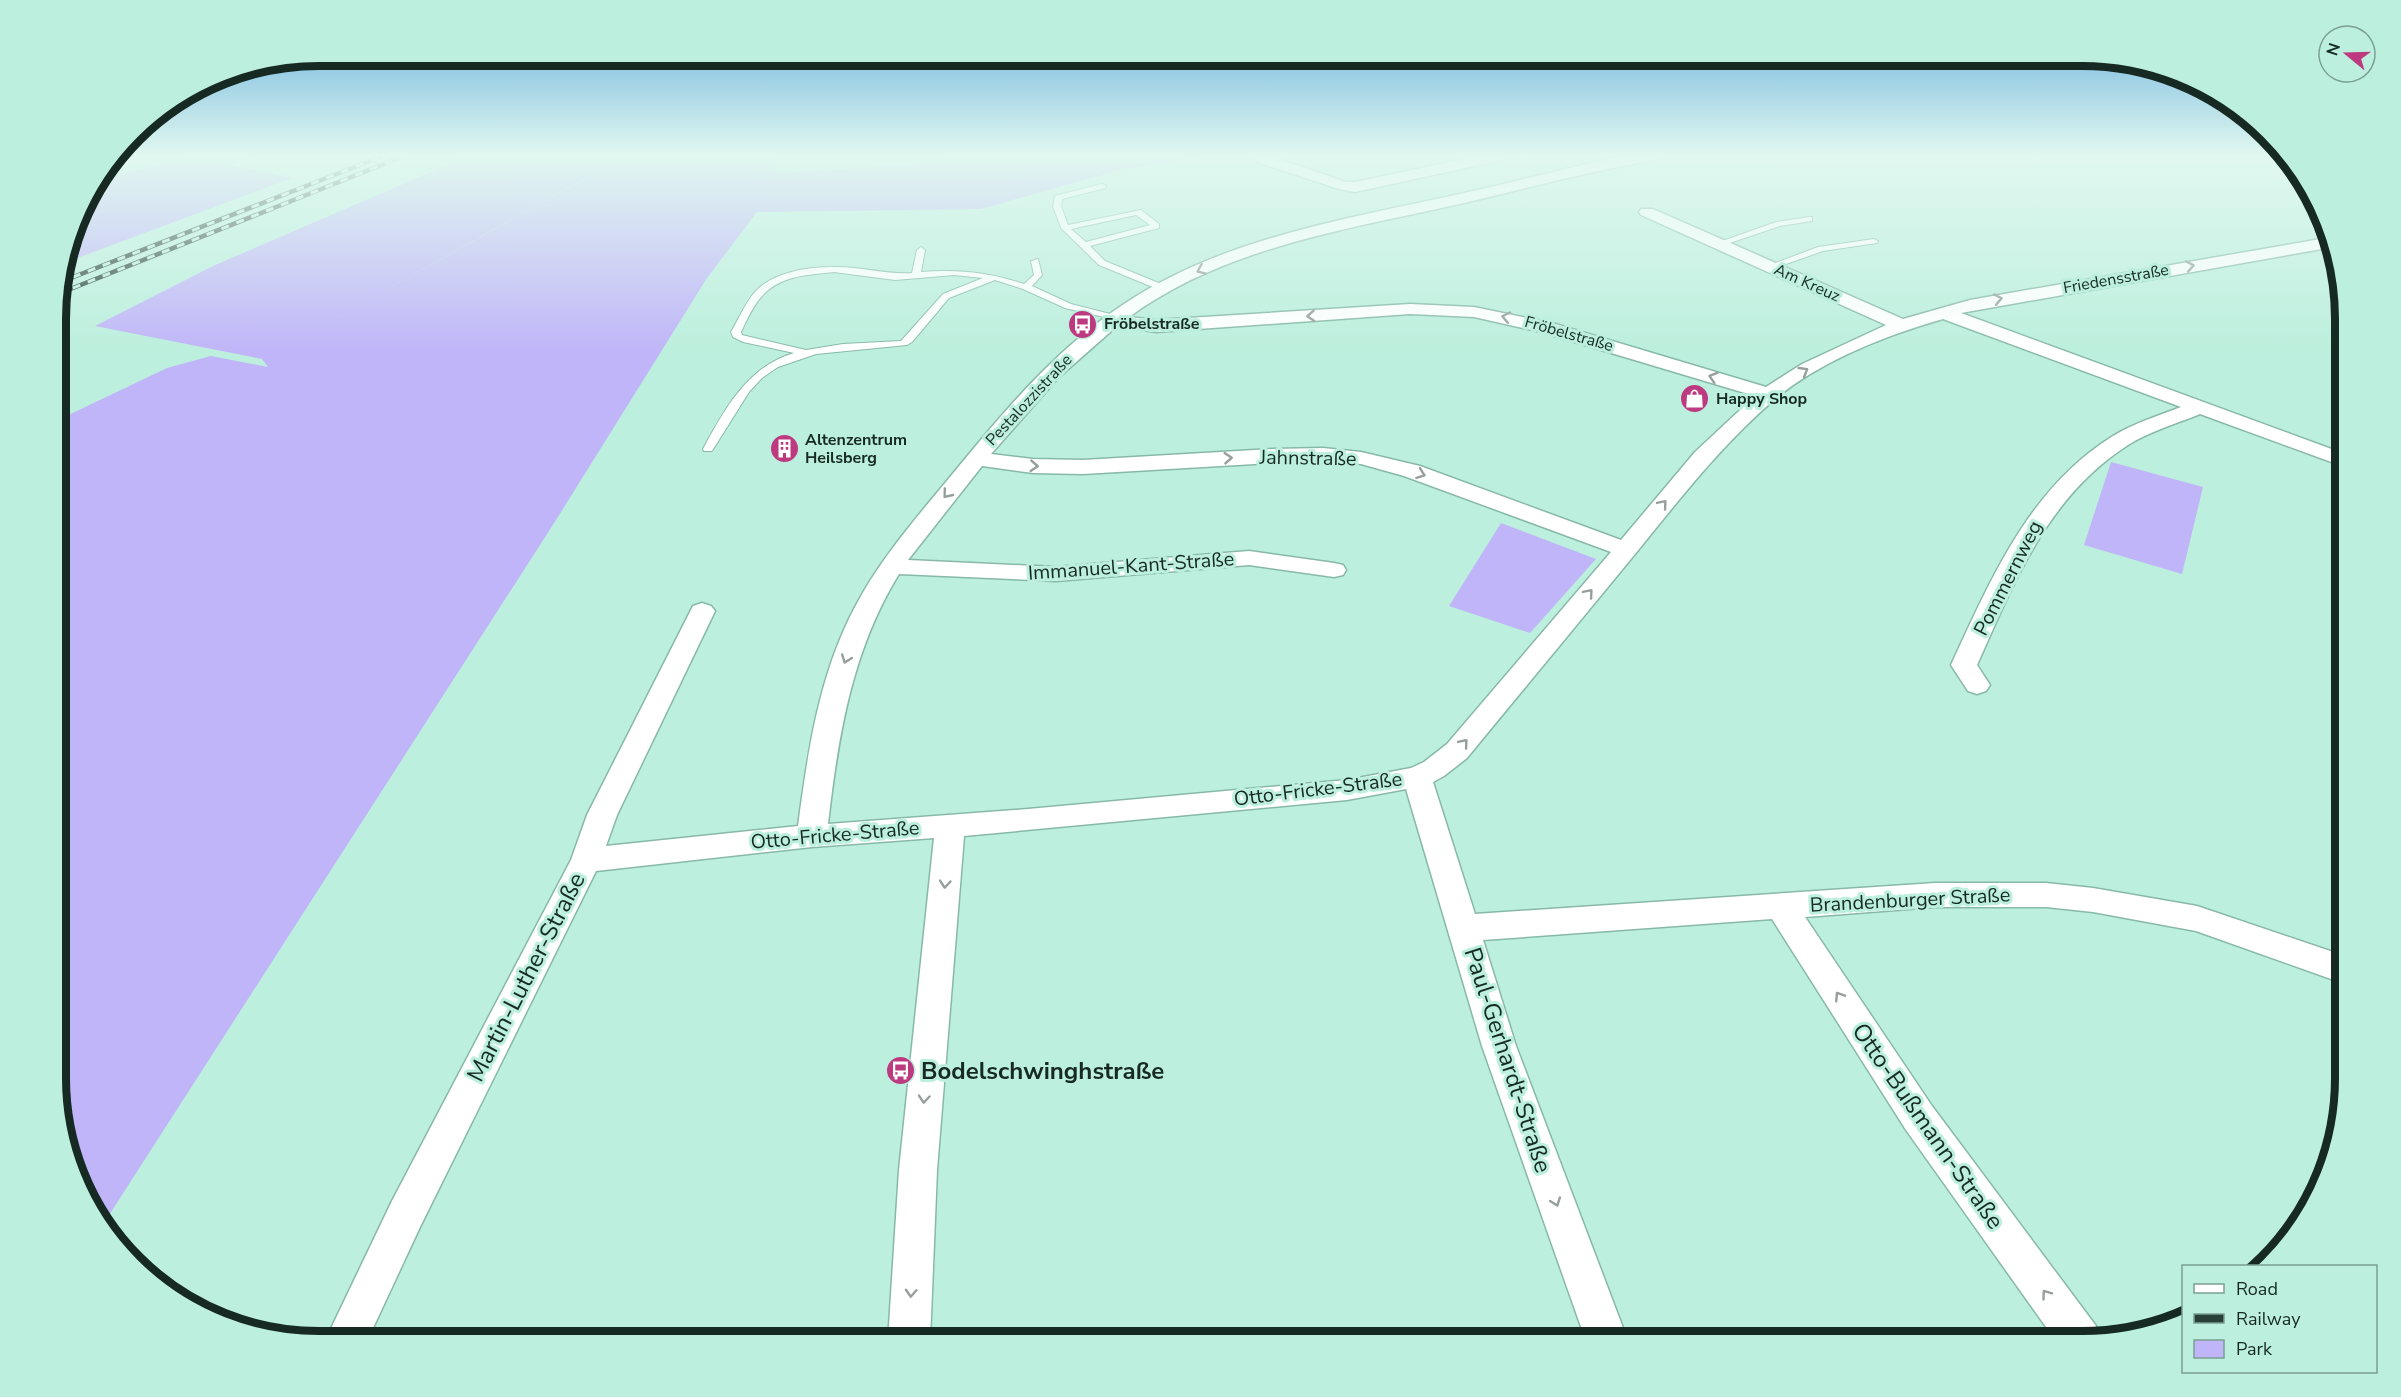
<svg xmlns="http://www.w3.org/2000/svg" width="2401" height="1397" font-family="'Nunito Sans',sans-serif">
	<rect width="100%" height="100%" fill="#bcefdd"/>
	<!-- green -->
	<g fill="#c0b5f8" fill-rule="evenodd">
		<polygon points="197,156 256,156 232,165 292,178 64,263 83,202 101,178"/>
		<path d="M468 156H779L775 173 912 165 961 156H1202L1120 170 981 209 757 212 707 278 556 520 102 1226 58 1112V420L167 368 211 356 268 367 262 359 95 326 213 266ZM584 179H585L337 317Z"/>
		<polygon points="2111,462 2203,487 2182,574 2084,545"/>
		<polygon points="1501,523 1596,559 1530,633 1449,606"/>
	</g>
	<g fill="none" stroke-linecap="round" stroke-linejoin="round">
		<defs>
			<g id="lane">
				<path d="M1102 184 1106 186 1105 188 1062 199 1061 206 1068 225 1141 210 1159 224V228L1090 246 1105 261 1166 286V290H1160L1099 265 1061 228 1053 206 1055 196ZM1136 215 1150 225 1086 242 1071 229Z"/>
				<polygon points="1809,217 1812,217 1812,221 1780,226 1718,247 1714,244 1776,222"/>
				<polygon points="1874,239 1878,241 1877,243 1823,251 1769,270 1765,267 1818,247"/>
				<path d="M921 247 925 250 921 272C959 269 988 272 1024 284L1034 275 1031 261 1038 259 1042 275 1032 286 1071 304 1122 317 1117 320 1065 308 1023 289 995 280 949 298 912 342 907 345 816 354 778 367 762 378 749 392 712 451H704L703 449C724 410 748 366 794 353L743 342 733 337 731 332C739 319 745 303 755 292 773 272 808 267 833 267 860 266 885 275 912 273L917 250ZM834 272 895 280 954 275 983 278 943 294 901 341 843 344 806 350 742 335 741 332C747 320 753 305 763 295 781 275 809 275 834 272Z"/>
			</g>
			<g id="street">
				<polygon points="1253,156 1270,156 1346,182 1355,182 1479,156 1509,156 1502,160 1355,192 1339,189 1260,163"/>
				<path d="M1625 156H1662L1655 160C1590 171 1527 188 1464 203 1350 229 1226 246 1129 317L1156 320 1410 304 1474 307 1552 323 1766 387 1802 364 1886 325 1641 215 1639 212 1641 209H1653L1903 319 1970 300 2332 237 2333 247 1961 313 2345 454V467L2200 414C2176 424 2150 431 2128 445 2048 496 2014 582 1977 665L1990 685 1986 691 1977 694 1968 691 1951 665C1991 579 2029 488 2113 436 2134 423 2158 416 2181 407L1943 319C1887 335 1820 361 1775 399 1722 444 1679 500 1635 554 1579 622 1523 690 1467 758L1444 776 1433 782 1475 914 1935 883H2046L2093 888 2197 906 2345 956V984L2196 931 2093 912 2046 907H1935L1805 917 1932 1106 2096 1326 2101 1340 2056 1341 1906 1130 1772 919 1483 940 1516 1046 1628 1341H1586L1482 1046 1406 789 1347 800 964 836 937 1170 930 1341H888L899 1170 934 838 812 847 596 871 420 1227 367 1341H325L392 1201 571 860 587 815 693 606 702 603 711 606 715 611 617 815 606 846 798 826C808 751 819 675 855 607 881 557 919 515 955 471 1005 410 1057 348 1124 304 1223 238 1346 219 1460 194 1515 182 1569 167 1625 156ZM1410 314 1474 317 1541 332 1755 396 1695 452 1621 540 1420 466 1361 452 1323 448 1273 449 1083 460 1033 459 991 454 1058 378 1117 326 1156 332ZM1323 460 1361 464 1404 476 1611 552 1447 744 1424 762 1411 768 1347 780 1028 809 828 824C838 736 852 650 899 574L1056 581 1249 565 1334 577 1343 575 1346 570 1343 565 1334 563 1249 551 1056 567 908 560 982 466 1033 473 1083 474Z"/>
				<polygon points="2269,156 2284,156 2293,165 2284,165"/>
			</g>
		</defs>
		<!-- lane casing -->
		<use href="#lane" stroke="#88b9a8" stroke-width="2"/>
		<!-- street casing -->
		<use href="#street" stroke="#88b9a8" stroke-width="3"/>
		<!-- lane -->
		<use href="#lane" fill="#fff" fill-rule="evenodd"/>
		<!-- street -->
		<use href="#street" fill="#fff" fill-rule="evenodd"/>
		<defs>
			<g id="rail">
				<polyline points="58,283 380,157"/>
				<polyline points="58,294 404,156"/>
			</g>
		</defs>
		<!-- rail casing -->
		<use href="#rail" stroke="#284037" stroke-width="4.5"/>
		<!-- rail -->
		<use href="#rail" stroke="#bcefdd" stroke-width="3" stroke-dasharray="8" stroke-linecap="butt"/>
	</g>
	<!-- one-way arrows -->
	<defs><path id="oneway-chevron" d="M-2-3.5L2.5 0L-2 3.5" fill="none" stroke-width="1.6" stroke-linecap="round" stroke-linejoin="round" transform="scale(1.5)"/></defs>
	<g stroke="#969f9c">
		<use href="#oneway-chevron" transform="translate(2190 266) rotate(-10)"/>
		<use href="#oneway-chevron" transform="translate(1201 270) rotate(156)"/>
		<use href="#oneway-chevron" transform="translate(1998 299) rotate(-11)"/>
		<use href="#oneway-chevron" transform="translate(1311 316) rotate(176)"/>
		<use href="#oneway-chevron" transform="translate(1506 317) rotate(-168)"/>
		<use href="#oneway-chevron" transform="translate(1804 371) rotate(-31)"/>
		<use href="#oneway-chevron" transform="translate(1713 377) rotate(-163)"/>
		<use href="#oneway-chevron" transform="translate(1228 458) rotate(-4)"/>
		<use href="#oneway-chevron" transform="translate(1034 466) rotate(4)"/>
		<use href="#oneway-chevron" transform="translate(1421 474) rotate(20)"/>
		<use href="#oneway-chevron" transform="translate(947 494) rotate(129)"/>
		<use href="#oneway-chevron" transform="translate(1663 504) rotate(-50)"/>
		<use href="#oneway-chevron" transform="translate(1589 593) rotate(-50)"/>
		<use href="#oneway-chevron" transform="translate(846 659) rotate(110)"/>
		<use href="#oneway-chevron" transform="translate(1464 743) rotate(-50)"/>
		<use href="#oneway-chevron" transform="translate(945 884) rotate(95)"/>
		<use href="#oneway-chevron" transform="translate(1839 996) rotate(-123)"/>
		<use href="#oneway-chevron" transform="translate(924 1099) rotate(95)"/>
		<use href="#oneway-chevron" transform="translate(1556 1202) rotate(70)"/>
		<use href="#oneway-chevron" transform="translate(911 1293) rotate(93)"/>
		<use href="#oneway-chevron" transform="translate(2046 1294) rotate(-126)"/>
	</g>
	<!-- sky -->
	<linearGradient id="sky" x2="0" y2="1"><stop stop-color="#5ca9da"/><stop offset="0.44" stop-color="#e1f8f0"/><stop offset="1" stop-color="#e1f8f0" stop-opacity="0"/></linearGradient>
	<rect width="2401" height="352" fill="url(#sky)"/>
	<!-- icons -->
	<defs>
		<symbol id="bus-disc" viewBox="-11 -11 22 22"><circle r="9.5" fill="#bd3a80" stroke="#bcefdd"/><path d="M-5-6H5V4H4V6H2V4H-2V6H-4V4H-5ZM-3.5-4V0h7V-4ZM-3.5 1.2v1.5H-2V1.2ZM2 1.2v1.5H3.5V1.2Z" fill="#fff"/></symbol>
		<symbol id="shop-disc" viewBox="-11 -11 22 22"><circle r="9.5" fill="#bd3a80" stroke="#bcefdd"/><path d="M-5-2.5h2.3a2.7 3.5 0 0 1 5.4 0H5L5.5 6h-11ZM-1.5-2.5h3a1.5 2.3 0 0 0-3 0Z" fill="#fff"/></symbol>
		<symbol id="building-disc" viewBox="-11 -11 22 22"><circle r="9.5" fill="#bd3a80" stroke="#bcefdd"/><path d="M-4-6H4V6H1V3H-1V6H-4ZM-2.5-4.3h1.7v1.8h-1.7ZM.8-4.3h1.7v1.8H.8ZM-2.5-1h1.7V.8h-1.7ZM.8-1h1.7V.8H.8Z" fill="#fff"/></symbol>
	</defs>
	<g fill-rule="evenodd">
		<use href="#bus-disc" x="1066" y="308" width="33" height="33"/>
		<use href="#shop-disc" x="1678" y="382" width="33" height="33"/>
		<use href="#building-disc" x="768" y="432" width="33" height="33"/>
		<use href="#bus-disc" x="884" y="1054" width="33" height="33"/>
	</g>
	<g text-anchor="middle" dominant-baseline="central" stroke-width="6" stroke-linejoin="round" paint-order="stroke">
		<!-- far-street labels -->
		<g font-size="16" fill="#162a23" stroke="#bcefdd">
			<text transform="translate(2116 279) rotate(-10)">Friedensstraße</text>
			<text transform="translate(1807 283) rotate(24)">Am Kreuz</text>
			<text transform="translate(1569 334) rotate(16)">Fröbelstraße</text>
			<text transform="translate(1029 400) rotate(-47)">Pestalozzistraße</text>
		</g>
		<!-- far-poi labels -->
		<g font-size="16" font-weight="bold" fill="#162a23" stroke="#bcefdd" text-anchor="start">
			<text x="1104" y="324">Fröbelstraße</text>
			<text x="1716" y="399">Happy Shop</text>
			<text x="805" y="440">Altenzentrum<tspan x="805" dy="18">Heilsberg</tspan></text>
		</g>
		<!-- street labels -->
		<g font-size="20" fill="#162a23" stroke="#bcefdd">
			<text transform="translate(1308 458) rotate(1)">Jahnstraße</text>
			<text transform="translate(1131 566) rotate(-4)">Immanuel-Kant-Straße</text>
			<text transform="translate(2008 578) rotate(-63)">Pommernweg</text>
			<text transform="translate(1318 789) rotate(-7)">Otto-Fricke-Straße</text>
			<text transform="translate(835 835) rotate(-5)">Otto-Fricke-Straße</text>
			<text transform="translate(1910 900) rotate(-3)">Brandenburger Straße</text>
		</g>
		<!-- near-street labels -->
		<g font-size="24" fill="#162a23" stroke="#bcefdd">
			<text transform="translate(526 977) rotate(-63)">Martin-Luther-Straße</text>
			<text transform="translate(1508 1060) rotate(72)">Paul-Gerhardt-Straße</text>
			<text transform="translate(1928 1126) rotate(55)">Otto-Bußmann-Straße</text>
		</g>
		<!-- near-poi labels -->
		<g font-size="24" font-weight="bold" fill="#162a23" stroke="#bcefdd" text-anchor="start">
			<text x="921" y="1071">Bodelschwinghstraße</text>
		</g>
	</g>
	<!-- crop -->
	<path d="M0 0H2401V1397H0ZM319 66H2082A253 253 0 0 1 2335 319V1078A253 253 0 0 1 2082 1331H319A253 253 0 0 1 66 1078V319A253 253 0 0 1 319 66Z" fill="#bcefdd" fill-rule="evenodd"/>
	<path fill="none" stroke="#162a23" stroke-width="8" d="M319 66H2082A253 253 0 0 1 2335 319V1078A253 253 0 0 1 2082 1331H319A253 253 0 0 1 66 1078V319A253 253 0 0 1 319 66Z"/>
	<!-- legend -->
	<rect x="2182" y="1265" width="195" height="108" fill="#bcefdd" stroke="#7aa093" stroke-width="1.5"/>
	<rect x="2194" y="1284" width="30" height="9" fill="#ffffff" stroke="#7aa093" stroke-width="1.5"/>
	<text x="2236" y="1295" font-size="18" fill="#162a23">Road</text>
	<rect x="2194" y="1314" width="30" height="9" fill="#284037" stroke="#7aa093" stroke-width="1.5"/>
	<text x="2236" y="1325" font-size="18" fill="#162a23">Railway</text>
	<rect x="2194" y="1340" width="30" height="18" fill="#c0b5f8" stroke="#7aa093" stroke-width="1.5"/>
	<text x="2236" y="1355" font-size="18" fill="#162a23">Park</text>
	<!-- north arrow -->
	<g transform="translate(2347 54) rotate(289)"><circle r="28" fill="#bcefdd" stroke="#7aa093" stroke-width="1.5"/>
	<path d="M0-4.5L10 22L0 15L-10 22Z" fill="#bd3a80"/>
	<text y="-9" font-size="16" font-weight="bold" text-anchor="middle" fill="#162a23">N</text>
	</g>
</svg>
